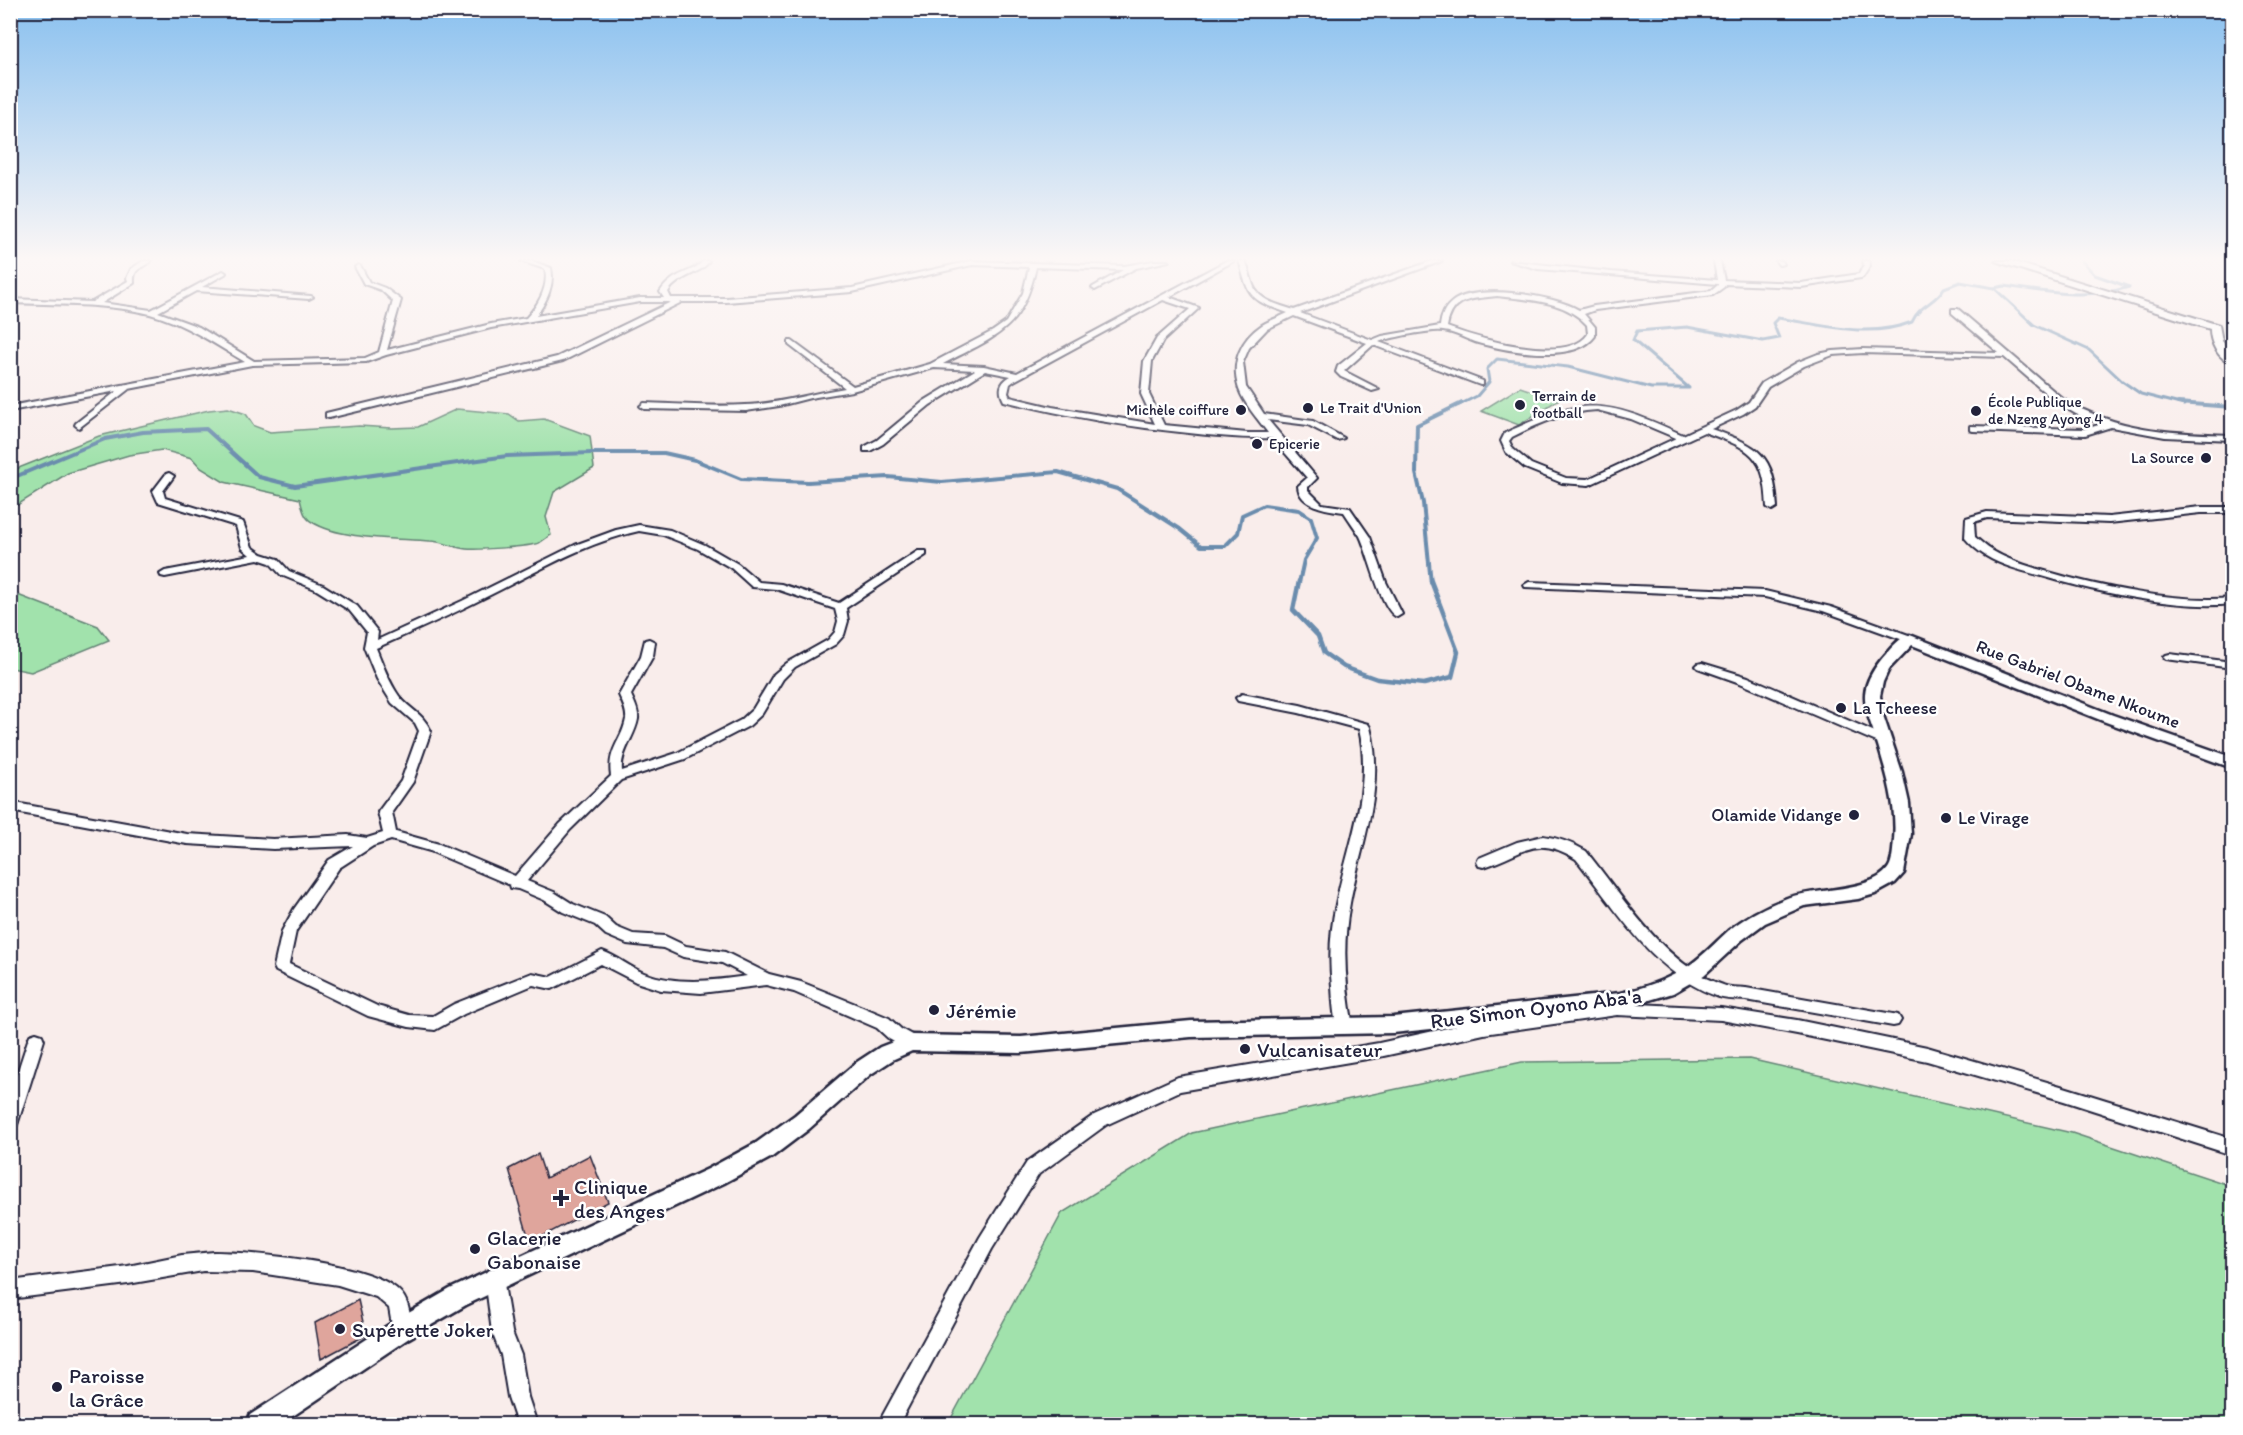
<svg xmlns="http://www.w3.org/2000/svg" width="2243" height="1435" font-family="Itim,sans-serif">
	<rect width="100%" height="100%" fill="#f9edeb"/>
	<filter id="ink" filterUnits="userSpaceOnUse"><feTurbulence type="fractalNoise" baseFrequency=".0167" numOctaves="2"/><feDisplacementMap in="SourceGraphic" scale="12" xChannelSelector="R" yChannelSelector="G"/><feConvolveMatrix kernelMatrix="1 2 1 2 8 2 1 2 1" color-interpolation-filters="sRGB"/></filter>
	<g filter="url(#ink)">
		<!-- green -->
		<g fill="#a1e2ac" stroke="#628274" stroke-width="1.5">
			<polygon points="1520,387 1558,400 1519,425 1481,411"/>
			<path d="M228 408 246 414 254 426 270 432 359 426 392 428 418 427 457 409 509 414 519 421 544 419 590 436 594 468 554 492 546 517 551 535C547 537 543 541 539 543 529 547 478 550 466 549 454 548 442 541 430 541 397 538 341 540 312 522 304 518 302 507 300 499L224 482 201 468 192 458 162 450 129 455 68 473 11 509V471L99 436 209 410Z"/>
			<polygon points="10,592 98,626 109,640 31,672 11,668"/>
			<polygon points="1749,1059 2072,1133 2232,1186 2232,1424 948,1424 1062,1213 1192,1133 1522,1062"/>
		</g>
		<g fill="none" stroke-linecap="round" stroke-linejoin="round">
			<!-- stream-far2 -->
			<g stroke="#6a8cad" stroke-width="3">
				<path d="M1994 288 2004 286C2047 292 2087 300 2129 287L2095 275 2082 261"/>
				<path d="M1459 405 1477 396 1489 382 1487 369 1497 359 1568 367 1651 388H1689L1633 340 1637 331 1687 327 1763 341 1779 338 1773 323 1778 318C1823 325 1868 339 1912 322 1919 305 1936 303 1944 288L1960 282 1994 288 2034 325 2089 350 2122 381 2141 394 2184 405"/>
			</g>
			<!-- stream-far1 -->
			<g stroke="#6a8cad" stroke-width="4">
				<polyline points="2178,403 2232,407"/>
				<polyline points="10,479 105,439 143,432 206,429 259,477 295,486 507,456 591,453 664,453 695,460 741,479 808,482 888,477 942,482 1058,472 1117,489 1180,529 1201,546 1225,546 1238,533 1242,515 1264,505 1299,510 1311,518 1317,538 1304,560 1299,583"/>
				<polyline points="1431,583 1423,503 1416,473 1417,425 1462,403"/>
			</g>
			<!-- stream -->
			<polyline stroke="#6a8cad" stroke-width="4.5" points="1299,581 1293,610 1318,636 1324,653 1344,667 1377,679 1424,684 1452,677 1458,652 1431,581"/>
		</g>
		<!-- building -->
		<g fill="#dfa59c" stroke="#22223b" stroke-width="1.5">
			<polygon points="538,1154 546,1178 590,1155 608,1202 530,1243 509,1169"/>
			<polygon points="358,1300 366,1335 321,1359 315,1323"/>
		</g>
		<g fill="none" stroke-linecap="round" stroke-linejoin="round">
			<defs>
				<g id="minor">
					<path d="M143 261H151C140 270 133 268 134 283L102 303 151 310 223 271 226 273 225 274 202 287 311 296 313 297 309 299 196 291 158 312 199 327 254 361 365 358 379 352 393 301 381 290 364 284 355 267 358 265 361 267 369 282 385 288 401 300 387 350 491 324 526 318C538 305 549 287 545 269L521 261H532L551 268C555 286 546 302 536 316L640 298H664L660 292C674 271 692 274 703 261H709C702 274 679 275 668 292L671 298H726L852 288 971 261 1124 266 1153 261H1169L1136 268 1095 290 1092 288 1093 287 1123 270 1036 267C1022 331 996 336 943 364L984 366 1017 373 1226 261H1234L1169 297 1199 308 1163 341 1152 361 1149 394 1164 425 1247 433H1268C1259 420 1242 402 1238 386 1231 362 1241 339 1262 325 1270 320 1280 317 1288 313 1272 307 1252 303 1246 284 1243 277 1242 269 1239 261H1245C1249 269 1250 277 1253 285 1259 301 1279 305 1294 310L1432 261H1442L1300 313 1372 340 1382 336 1440 326C1441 317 1444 308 1452 302 1476 283 1554 295 1579 310L1594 306 1711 291 1718 285V284L1538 269 1510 261 1611 272 1717 280 1714 261H1720L1724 280 1801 283 1859 274 1864 266 1863 261H1869L1870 266 1863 277 1861 278 1801 287 1725 284 1724 287 1713 295 1595 310 1584 314 1595 327V336C1575 364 1506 351 1478 343 1467 340 1455 332 1443 331 1434 329 1387 338 1379 342L1483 381V385H1480L1373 345 1344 371 1379 389 1372 391 1341 377 1336 372 1338 366 1367 343 1294 316 1267 329 1249 348 1243 362 1246 387 1264 414 1313 421 1344 438 1337 440 1308 425 1268 420 1317 478 1308 487V490L1322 504 1350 508 1370 537 1386 582 1402 614 1397 617C1381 611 1368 552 1360 536 1355 528 1349 520 1344 512 1329 510 1299 507 1298 486L1307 478 1272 438C1244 439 1217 436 1189 433 1127 427 1065 416 1004 401 998 390 1000 382 1011 376L985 371 930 405 883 444 870 451H864V447L877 440 924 401 975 370 934 368 852 391 810 398 779 406 746 411 644 409 640 406 644 403C678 404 712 407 745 405 779 404 812 393 845 388L789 345V341H792L853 386 930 364 993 331 1006 322 1023 293 1029 267 972 265 852 292 726 302H682L563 361 329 418 326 417V413L557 357 671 302H640L491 328 386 355 366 362 252 365 129 389 79 428 75 425 76 423 117 391 10 411V406L245 362C215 344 184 323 150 314 105 303 56 305 10 303V299L92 302 128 281 127 278 131 269ZM1497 296C1528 300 1565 300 1587 325L1588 334C1567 365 1476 338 1447 327 1452 297 1472 299 1497 296ZM1163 300 1190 309 1157 338 1144 361 1141 394 1155 424 1052 407 1010 397 1008 393 1010 384 1014 381Z"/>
					<polygon points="1776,261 1782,261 1784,264 1779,265"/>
					<path d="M1952 309H1958L2063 399C2117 431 2170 433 2232 435V440L2165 437 2111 427 2085 435 1973 431 1970 430V426L2085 429 2102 424 2076 414 2057 403 2004 357 1863 353 1833 355 1804 366 1768 387 1755 406 1743 414 1711 429C1759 446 1774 453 1777 507L1772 510 1767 507C1765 454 1751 449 1704 432L1589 485 1562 483 1525 468 1506 452 1501 441 1505 433C1585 396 1604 399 1683 435L1737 410 1749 402 1762 383 1798 362 1818 354 1833 351 1863 349 1999 353 1952 313ZM1597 410 1631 419 1676 438 1588 479 1566 478 1531 464 1513 449 1509 441 1512 437C1540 423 1565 412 1597 410Z"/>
					<path d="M169 473 174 476 163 491 165 498 243 522 252 547 262 554 278 559 289 571 323 585 357 606 378 632 377 640 462 601 575 545 616 530 639 525 670 530 705 545 738 564 759 582 781 584 839 603 918 551H926V555L846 608 848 621 844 635 836 644 795 667 783 679 762 714 749 726 685 759 621 780 570 830 527 881 554 892 573 904 605 917 616 927 633 934 665 936 686 946 725 952 769 974 801 982 853 1003 889 1018 901 1029 917 1038 919 1043 917 1048 911 1050 905 1048 889 1039 877 1028 794 992 766 985 701 993 661 990 636 982 601 964 552 989 533 985 464 1014 435 1030 409 1027 368 1016 276 971 274 967 282 931 294 909 329 860 353 846 273 849 187 844 10 811V802L187 834 273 839 348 835 367 838 383 833 378 812 401 781 419 731 415 723 392 703 377 679 364 647 367 632 349 610 315 589 281 575 270 563 258 559 165 577 161 576 160 574 165 571 250 555 242 548 236 526 158 502 153 491 166 474ZM639 531 663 535 698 549 731 568 752 587 776 589 835 609 838 621 835 632 828 640 787 663 774 674 753 709 741 720 677 753 622 771C620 752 635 737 638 719 639 711 634 702 631 695L653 656 655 642 649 639 645 640 641 656 619 695C622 702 627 711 626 719 622 741 607 749 611 776L560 824 515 876 439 844 396 832 392 812 413 782 431 731C422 712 410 710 399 696 389 682 383 665 376 648 412 632 449 616 484 598 535 573 583 543 639 531ZM391 840 430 851 510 885 511 888 518 889 544 900 563 912 595 925 606 935 627 944 663 948 683 957 722 963 747 976C713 981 676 985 644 973 629 967 617 956 602 951L551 977 532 973 527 975 454 1004 433 1016 409 1015 377 1006 289 964 296 931 339 868 373 846Z"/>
					<path d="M2201 507H2232V513H2201L2109 523 1987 518 1974 522 1975 537C1980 541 1986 547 1993 551 2008 560 2027 566 2045 571 2100 587 2175 603 2232 598V604C2178 610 2095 592 2042 576 2023 571 2002 566 1986 556 1978 551 1970 544 1965 538L1966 518 1987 512 2109 517Z"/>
					<polygon points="1529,582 1765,591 1831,607 1914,637 1916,639 1910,642 1906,641 1823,611 1765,597 1525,587 1524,585"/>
					<polygon points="2170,654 2232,662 2232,668 2166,659 2164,657 2166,655"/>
					<polygon points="1702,663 1748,677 1889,738 1891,741 1889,744 1881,744 1740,683 1698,668 1696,666 1698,664"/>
					<path d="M1242 694 1300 705 1368 724 1370 727C1386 788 1361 843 1350 903 1342 944 1345 985 1353 1026L1351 1031 1345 1033 1339 1031C1333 1018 1333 1000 1332 986 1329 959 1330 931 1336 904 1347 846 1373 790 1359 729L1299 713 1238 701 1236 698Z"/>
					<path d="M1543 836C1559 838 1572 843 1586 851 1623 897 1665 966 1723 985 1730 988 1739 987 1746 988L1893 1014 1898 1015 1901 1020 1898 1025 1893 1026 1746 1000C1737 999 1727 1000 1719 997 1654 975 1617 910 1576 859 1534 833 1524 855 1484 867L1479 866 1477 862 1479 858 1517 842Z"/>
					<polygon points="1617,1003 1721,1008 1797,1020 1927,1047 2064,1087 2232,1139 2232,1155 2064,1101 1927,1061 1797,1034 1721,1020 1617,1015 1484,1034 1379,1057 1180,1091 1106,1125 1039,1174 992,1249 899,1424 878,1424 980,1237 1027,1162 1094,1115 1178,1077 1379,1043 1484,1020"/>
					<polygon points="36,1033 42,1035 44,1040 18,1122 16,1127 10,1129 10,1095 28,1040 30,1035"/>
					<path d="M214 1252C253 1252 376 1263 401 1293 410 1303 413 1325 408 1337L401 1340 394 1337 389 1308 376 1297 338 1285 253 1272 203 1271 128 1284 10 1299V1281L128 1266 182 1255Z"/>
					<polygon points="494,1269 501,1271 503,1278 512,1332 521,1355 528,1397 537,1424 517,1424 508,1397 501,1355 492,1332 485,1278 487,1271"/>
				</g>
				<path id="tertiary" d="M1910 635 2113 715 2232 757V768L2103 721 1912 645 1889 669 1883 682 1880 696 1883 715 1902 772 1909 803 1911 834 1904 873 1895 883 1875 894 1858 899 1804 906 1765 923 1742 940 1704 975 1673 993 1620 1009 1393 1033 1191 1037 1021 1053 912 1051 894 1059 871 1074 809 1129 772 1157 724 1183 466 1305 409 1338 281 1424H247L250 1415 393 1322 450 1289 708 1169 756 1143 795 1115 857 1062 880 1047 911 1035 1021 1037 1191 1021 1393 1017 1620 993C1645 988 1670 979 1691 964 1704 955 1716 942 1728 931 1746 916 1766 906 1787 898 1814 888 1874 892 1889 867 1893 860 1893 848 1894 840 1897 807 1887 774 1877 742 1873 727 1864 711 1865 694 1866 680 1876 665 1886 654 1892 647 1900 637 1910 635Z"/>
				<path id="secondary" d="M1995 261H2011L2219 325 2222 341 2232 353V363C2218 359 2210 343 2210 329Z"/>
			</defs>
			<!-- minor casing -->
			<use href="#minor" stroke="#22223b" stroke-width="4"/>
			<!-- tertiary casing -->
			<use href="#tertiary" stroke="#22223b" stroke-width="5"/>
			<!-- secondary casing -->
			<use href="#secondary" stroke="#22223b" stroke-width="4"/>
			<!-- minor -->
			<use href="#minor" fill="#fff" fill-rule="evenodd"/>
			<!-- tertiary -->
			<use href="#tertiary" fill="#fff" fill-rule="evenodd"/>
			<!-- secondary -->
			<use href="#secondary" fill="#fff" fill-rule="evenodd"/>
		</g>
	</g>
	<!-- sky -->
	<linearGradient id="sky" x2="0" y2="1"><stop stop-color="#89c0ef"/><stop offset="0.56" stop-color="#fcf7f6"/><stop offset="1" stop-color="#fcf7f6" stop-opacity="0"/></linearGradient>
	<rect width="2243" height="462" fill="url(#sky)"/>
	<!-- markers -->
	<g fill="#22223b" stroke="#fff" stroke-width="2">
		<circle cx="1520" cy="405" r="6"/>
		<circle cx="1308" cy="408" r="6"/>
		<circle cx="1241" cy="410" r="6"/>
		<circle cx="1976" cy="411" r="6"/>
		<circle cx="1257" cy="444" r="6"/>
		<circle cx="2206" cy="458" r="6"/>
		<circle cx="1841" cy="708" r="6"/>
		<circle cx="1854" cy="815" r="6"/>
		<circle cx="1946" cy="818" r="6"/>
		<circle cx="934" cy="1010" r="6"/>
		<circle cx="1245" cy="1049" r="6"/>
		<path d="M558 1189h6v6h6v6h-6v6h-6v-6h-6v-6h6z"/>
		<circle cx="475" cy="1249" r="6"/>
		<circle cx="340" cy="1329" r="6"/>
		<circle cx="57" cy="1387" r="6"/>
	</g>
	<g text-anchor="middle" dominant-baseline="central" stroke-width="5" stroke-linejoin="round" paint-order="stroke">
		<!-- far-poi labels -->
		<g font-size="15" fill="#22223b" stroke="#fff" text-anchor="start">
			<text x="1532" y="396">Terrain de<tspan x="1532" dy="17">football</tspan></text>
			<text x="1988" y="402">École Publique<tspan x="1988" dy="17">de Nzeng Ayong 4</tspan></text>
			<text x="1320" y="408">Le Trait d'Union</text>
			<text x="1229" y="410" text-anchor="end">Michèle coiffure</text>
			<text x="1269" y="444">Epicerie</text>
			<text x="2194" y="458" text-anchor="end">La Source</text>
		</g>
		<!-- street labels -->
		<g font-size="18" fill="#22223b" stroke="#fff">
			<text transform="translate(2078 684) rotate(21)">Rue Gabriel Obame Nkoume</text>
		</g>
		<!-- poi labels -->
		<g font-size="18" fill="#22223b" stroke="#fff" text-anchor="start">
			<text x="1853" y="708">La Tcheese</text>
			<text x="1842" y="815" text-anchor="end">Olamide Vidange</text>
			<text x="1958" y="818">Le Virage</text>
		</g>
		<!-- near-street labels -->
		<g font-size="21" fill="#22223b" stroke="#fff">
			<text transform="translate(1536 1008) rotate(-7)">Rue Simon Oyono Aba'a</text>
		</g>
		<!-- near-poi labels -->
		<g font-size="21" fill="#22223b" stroke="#fff" text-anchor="start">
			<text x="946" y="1010">Jérémie</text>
			<text x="1257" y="1049">Vulcanisateur</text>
			<text x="574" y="1186">Clinique<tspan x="574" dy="24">des Anges</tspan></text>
			<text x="487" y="1237">Glacerie<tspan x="487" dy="24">Gabonaise</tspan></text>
			<text x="352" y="1329">Supérette Joker</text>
			<text x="69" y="1375">Paroisse<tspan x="69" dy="24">la Grâce</tspan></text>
		</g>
	</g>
	<!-- margin -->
	<rect width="2243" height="1435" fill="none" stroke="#fff" stroke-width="36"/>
	<rect x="18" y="18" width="2207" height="1399" fill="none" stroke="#22223b" stroke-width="2" filter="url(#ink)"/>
</svg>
